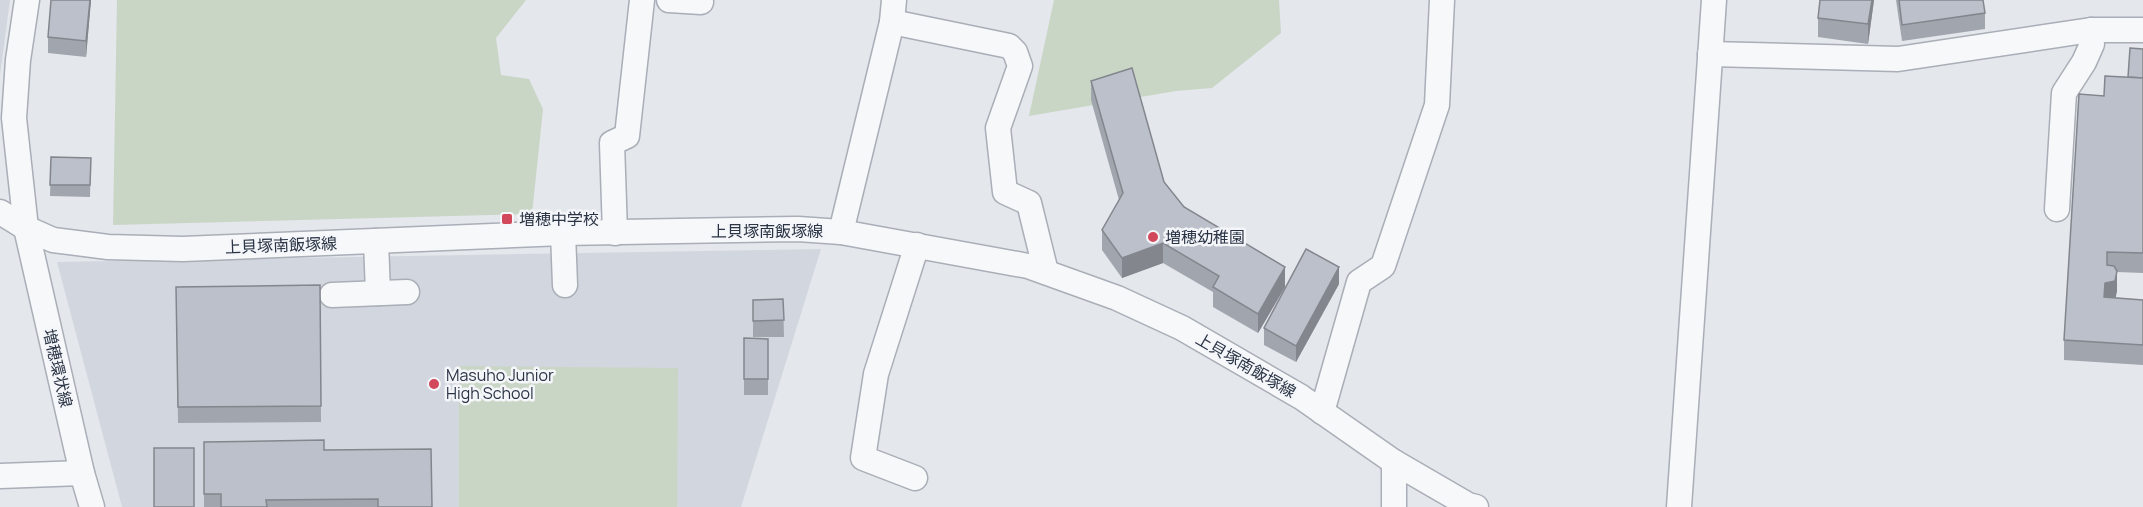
<svg xmlns="http://www.w3.org/2000/svg" width="2143" height="507" font-family="Manrope,'Noto Sans JP',sans-serif">
	<rect width="100%" height="100%" fill="#e4e7ec"/>
	<!-- built -->
	<g fill="#d2d6de">
		<polygon points="0,0 10,0 0,75"/>
		<polygon points="821,249 741,507 122,507 57,262"/>
	</g>
	<!-- green -->
	<g fill="#c9d6c5">
		<polygon points="117,0 526,0 496,38 501,75 529,79 543,109 532,214 113,225"/>
		<polygon points="1054,0 1279,0 1281,33 1212,88 1176,91 1029,116"/>
		<polygon points="459,366 678,368 677,507 459,507"/>
	</g>
	<g fill="none" stroke-linecap="round" stroke-linejoin="round">
		<defs>
			<g id="minor">
				<polyline points="27,0 18,60 14,118 26,228 82,473 92,507"/>
				<polyline points="669,0 701,2"/>
				<polyline points="892,22 1009,46 1015,52 1020,66 998,128 1005,192 1029,203 1046,272"/>
				<polyline points="1710,54 1898,59 2091,30 2143,30"/>
				<polyline points="2057,209 2064,93 2084,62 2092,44 2091,30"/>
				<polyline points="0,212 26,228 53,240 108,247 183,249 563,233 798,229 841,232 1028,266 1117,298 1182,328 1301,397 1394,462 1468,505 1476,507"/>
				<polyline points="841,232 892,22 894,0"/>
				<polyline points="563,233 565,285"/>
				<polyline points="615,233 612,143 627,136 642,0"/>
				<polyline points="376,241 378,293"/>
				<polyline points="332,295 407,292"/>
				<polyline points="1322,412 1359,282 1383,266 1437,105 1442,0"/>
				<polyline points="0,476 82,473"/>
				<polyline points="915,478 863,458 876,374 917,245"/>
				<polyline points="1394,507 1394,462"/>
				<polyline points="1679,507 1714,0"/>
			</g>
		</defs>
		<!-- minor casing -->
		<use href="#minor" stroke="#a9aeb7" stroke-width="27"/>
		<!-- minor -->
		<use href="#minor" stroke="#f7f8fa" stroke-width="24"/>
	</g>
	<!-- wall -->
	<g fill="#a1a5ae">
		<polygon points="91,0 86,57 48,53 48,37"/>
		<polygon points="1820,0 1874,0 1868,44 1818,37 1818,18"/>
		<polygon points="1896,0 1983,0 1985,13 1985,29 1902,41"/>
		<polygon points="2143,49 2143,273 2117,272 2117,291 2115,298 2143,300 2143,365 2064,360 2064,340 2128,77"/>
		<polygon points="1091,81 1164,182 1184,207 1285,287 1258,333 1213,307 1213,292 1163,263 1122,278 1102,250 1102,230 1119,200 1091,100"/>
		<polygon points="51,157 91,158 90,197 50,196"/>
		<polygon points="1339,284 1296,362 1264,345 1264,328"/>
		<polygon points="320,285 321,422 178,423 176,287"/>
		<polygon points="783,299 784,337 753,337 753,300"/>
		<polygon points="744,338 768,339 768,395 744,395"/>
		<polygon points="204,442 324,450 432,507 204,507"/>
	</g>
	<!-- shaded-wall -->
	<g fill="#83868d">
		<polygon points="90,0 91,0 86,57 86,41"/>
		<polygon points="1872,0 1874,0 1868,44 1868,24"/>
		<polygon points="1163,243 1163,263 1122,278 1122,258"/>
		<polygon points="2107,252 2107,272 2117,271 2117,291 2115,301 2104,297"/>
		<polygon points="1285,267 1285,287 1258,333 1258,314"/>
		<polygon points="1339,267 1339,284 1296,362 1296,346"/>
	</g>
	<!-- building -->
	<g fill="#bbc0ca" stroke="#83868d" stroke-width="1.5">
		<polygon points="51,0 90,0 86,41 48,37"/>
		<polygon points="1820,0 1872,0 1868,24 1818,18"/>
		<polygon points="1899,0 1983,0 1985,13 1902,25"/>
		<polygon points="2130,48 2143,49 2143,78 2128,77"/>
		<polygon points="1132,68 1164,182 1184,207 1285,267 1258,314 1213,287 1219,276 1163,243 1122,258 1102,230 1123,193 1091,81"/>
		<polygon points="2105,76 2143,78 2143,253 2107,252 2107,265 2114,266 2117,271 2115,281 2105,283 2104,297 2143,300 2143,345 2064,340 2079,94 2104,96"/>
		<polygon points="51,157 91,158 90,185 50,185"/>
		<polygon points="1306,249 1339,267 1296,346 1264,328"/>
		<polygon points="320,285 321,406 178,407 176,287"/>
		<polygon points="783,299 784,320 753,321 753,300"/>
		<polygon points="744,338 768,339 768,379 744,379"/>
		<polygon points="324,440 324,450 431,449 432,507 378,507 378,499 266,500 267,507 221,507 221,494 204,494 204,442"/>
		<rect x="154" y="448" width="40" height="59"/>
	</g>
	<!-- markers -->
	<g fill="#d1495b" stroke="#f4f6f9" stroke-width="2">
		<rect x="501" y="213" width="12" height="12" rx="3"/>
		<circle cx="1153" cy="237" r="6"/>
		<circle cx="434" cy="384" r="6"/>
	</g>
	<g text-anchor="middle" dominant-baseline="central" stroke-width="5" stroke-linejoin="round" paint-order="stroke">
		<!-- poi labels -->
		<g font-size="16" fill="#2b3445" stroke="#f4f6f9" text-anchor="start">
			<text x="519" y="219">増穂中学校</text>
			<text x="1165" y="237">増穂幼稚園</text>
			<text x="446" y="375">Masuho Junior<tspan x="446" dy="18">High School</tspan></text>
		</g>
		<!-- street labels -->
		<g font-size="16" fill="#2b3445" stroke="#f4f6f9">
			<text x="767" y="231">上貝塚南飯塚線</text>
			<text transform="translate(281 245) rotate(-2)">上貝塚南飯塚線</text>
			<text transform="translate(1246 365) rotate(30)">上貝塚南飯塚線</text>
			<text transform="translate(58 368) rotate(77)">増穂環状線</text>
		</g>
	</g>
</svg>
